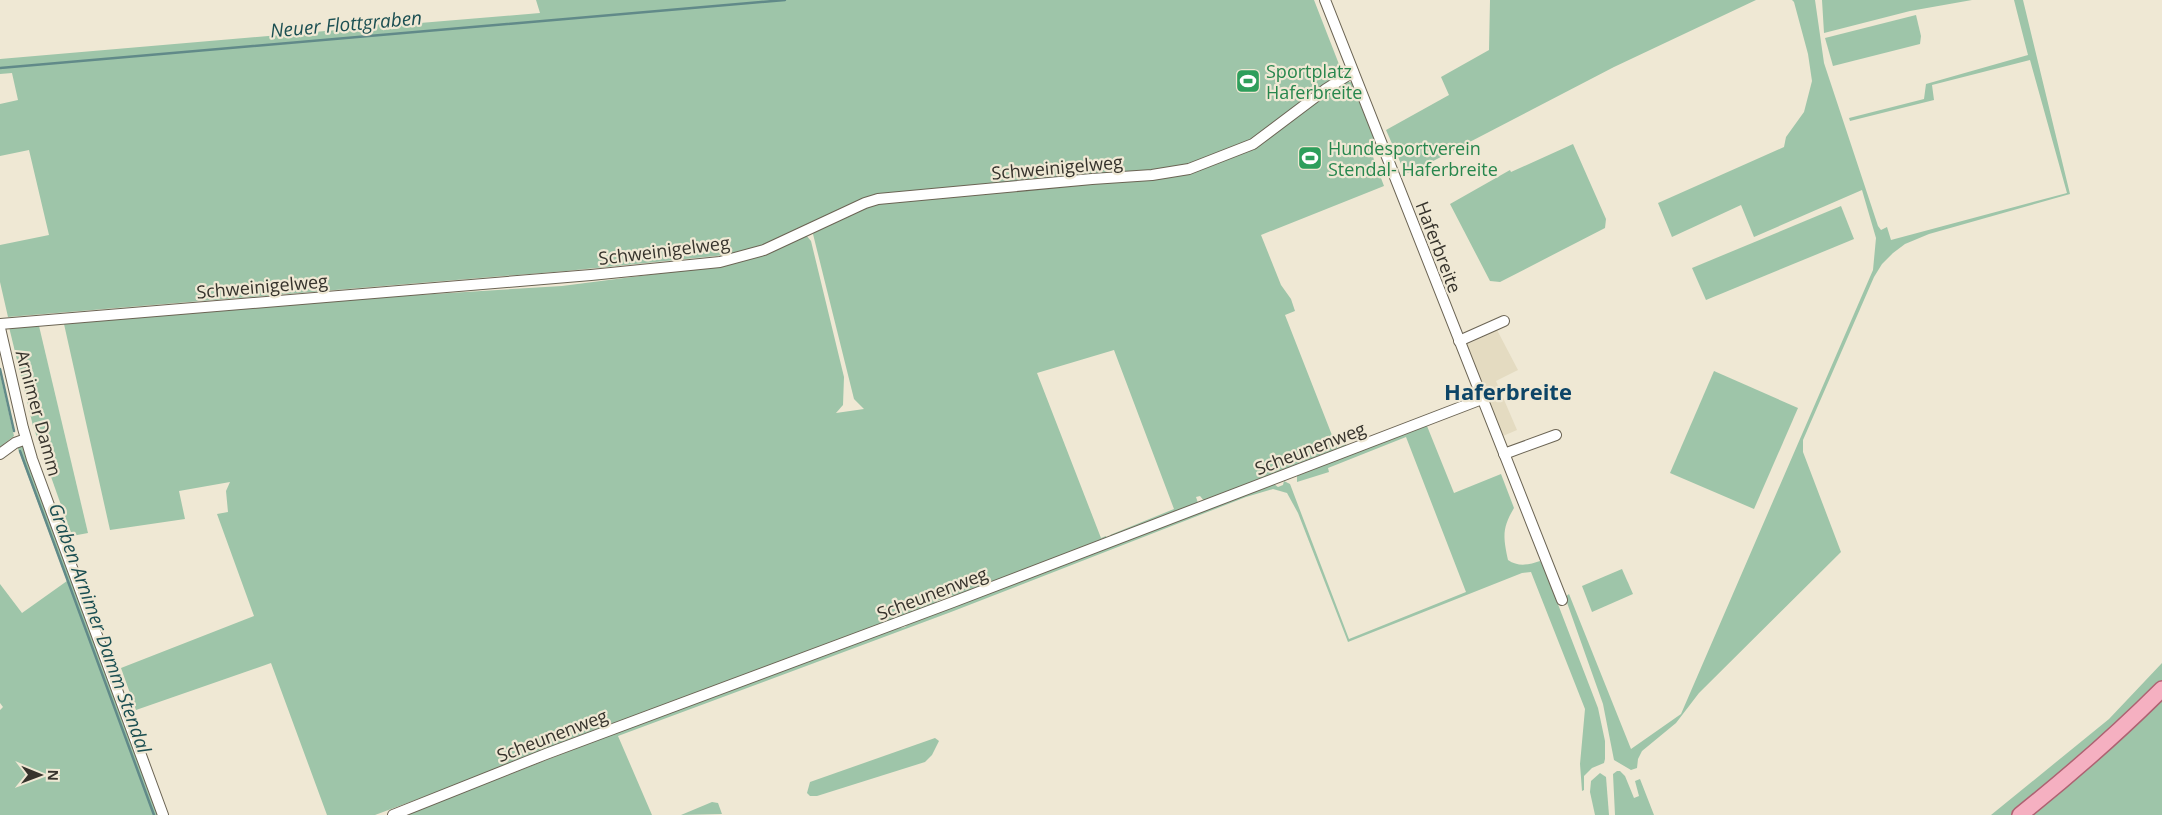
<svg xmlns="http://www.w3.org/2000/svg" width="2162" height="815" font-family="'Open Sans',sans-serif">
	<rect width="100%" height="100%" fill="#efe8d4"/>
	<!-- built -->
	<polygon fill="#e4dbc1" points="1497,330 1518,370 1496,381 1517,430 1503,436 1466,345"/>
	<!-- green -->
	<g fill="#9ec5a9">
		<polygon points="536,0 1314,0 1342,72 1246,145 1183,169 882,196 756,249 735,254 566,271 8,317 0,282 0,245 49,235 29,150 0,156 0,104 18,100 12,73 0,74 0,59 360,28 360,26 419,21 420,23 540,13"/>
		<polygon points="1490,0 1756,0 1614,67 1410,173 1405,173 1386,130 1449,95 1441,77 1489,50"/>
		<polygon points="1792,0 1815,0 1824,63 1878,226 1881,230 1887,227 1891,240 2067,193 2030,60 1932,85 1934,100 1850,121 1849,118 1924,99 1926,84 2028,55 2014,0 2023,0 2070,194 1929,234 1905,244 1893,253 1882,264 1874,277 1803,440 1803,452 1841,552 1699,693 1676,723 1642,751 1638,759 1637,768 1631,770 1614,760 1603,704 1565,597 1569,594 1631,749 1681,714 1873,270 1876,238 1862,190 1754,237 1741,205 1672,237 1658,203 1784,147 1786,137 1804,112 1812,81 1808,54 1794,2"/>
		<polygon points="1822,0 1972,0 1910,11 1824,33"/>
		<polygon points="1916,15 1921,36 1920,44 1833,66 1825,38"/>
		<polygon points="1343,82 1351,82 1355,86 1376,140 1376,146 1370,149 1384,186 1261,235 1281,285 1291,299 1295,311 1285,315 1337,448 1346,444 1346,448 1205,502 1200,496 1196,497 1198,503 1114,538 1110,535 1174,509 1114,350 1037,373 1101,538 1106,536 1106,538 955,599 952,595 937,601 936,606 375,815 327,815 271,663 136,710 121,668 254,616 217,514 228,512 226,491 230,482 179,491 185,519 110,530 64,324 384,297 562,286 733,264 755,258 806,235 811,241 844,377 843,405 836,413 864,409 854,399 813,234 815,230 867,205 1042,187 1225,160"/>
		<polygon points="1573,144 1606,219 1605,228 1500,282 1490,281 1450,204 1510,170 1511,172"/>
		<polygon points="1841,206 1854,239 1706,300 1692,268"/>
		<polygon points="39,326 88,533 72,536 33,426 9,327"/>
		<polygon points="1714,371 1798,408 1754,509 1670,473"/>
		<polygon points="0,374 14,436 0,447"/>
		<path d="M1427 426 1454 493 1501 474 1514 508C1502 528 1503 537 1508 560 1518 567 1529 565 1540 561L1544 568 1598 708 1605 741V759L1604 763 1592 768 1584 776V790L1582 791 1580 764 1585 709 1531 572 1522 573 1348 642 1298 513 1287 493 1273 489 1246 497 951 612 618 736 652 815H405L644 722 894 629 905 627 907 625 1265 488 1274 484 1278 487 1283 485 1284 481 1290 484 1349 639 1466 592 1406 437 1328 468 1329 472 1297 482V476L1390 438Z"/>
		<polygon points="17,446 23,447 25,450 159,815 0,815 0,710 3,707 0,703 0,584 22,613 67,581"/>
		<polygon points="1622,569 1633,594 1592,612 1582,586"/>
		<polygon points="2162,663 2162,680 2156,687 2076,762 2011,815 1991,815 2109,719"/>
		<polygon points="2162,696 2162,815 2028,815"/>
		<polygon points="935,738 939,741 932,755 925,762 817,796 810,796 807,793 810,782"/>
		<polygon points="1617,771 1620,771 1625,776 1634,798 1639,796 1635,781 1640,779 1654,815 1615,815 1613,774"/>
		<polygon points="1600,773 1606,777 1609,815 1595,815 1590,792 1591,781"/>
		<polygon points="712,802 718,803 722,814 681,815"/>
	</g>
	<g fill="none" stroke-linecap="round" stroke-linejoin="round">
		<!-- stream -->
		<g stroke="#618a89" stroke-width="2.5">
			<polyline points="0,68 785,0"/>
			<polyline points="0,369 14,431"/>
			<polyline points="20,451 154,815"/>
		</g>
		<defs>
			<g id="minor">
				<polyline points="1325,0 1562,600"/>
				<polyline points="0,324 591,275 720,262 764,250 865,203 878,199 1092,179 1152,175 1189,169 1253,144 1326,89 1353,72"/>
				<polyline points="0,328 23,428 32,459 163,815"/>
				<polyline points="1459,341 1504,321"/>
				<polyline points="0,454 15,443 26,439"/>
				<polyline points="1504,454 1556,435"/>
				<polyline points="393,815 546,754 953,602 1482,399"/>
			</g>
			<path id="primary" d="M2020 815C2070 775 2117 734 2162 689"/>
		</defs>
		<!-- minor casing -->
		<use href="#minor" stroke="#6b6454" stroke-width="12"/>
		<!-- primary casing -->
		<use href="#primary" stroke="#ae6272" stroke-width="18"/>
		<!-- minor -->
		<use href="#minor" stroke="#fff" stroke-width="10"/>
		<!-- primary -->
		<use href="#primary" stroke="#f5b0c1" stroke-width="15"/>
	</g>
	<!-- icons -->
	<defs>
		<symbol id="stadium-square" viewBox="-11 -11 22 22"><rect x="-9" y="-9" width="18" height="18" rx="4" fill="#2e9e5b" stroke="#efe8d4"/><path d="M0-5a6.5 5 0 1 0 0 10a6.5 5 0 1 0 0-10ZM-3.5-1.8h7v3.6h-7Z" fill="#fff"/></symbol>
	</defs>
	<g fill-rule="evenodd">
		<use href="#stadium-square" x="1234" y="67" width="28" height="28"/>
		<use href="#stadium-square" x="1296" y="144" width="28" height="28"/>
	</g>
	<g text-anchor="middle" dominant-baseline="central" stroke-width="4.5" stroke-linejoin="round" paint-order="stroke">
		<!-- leisure labels -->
		<g font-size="18" fill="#27864d" stroke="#efe8d4" text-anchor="start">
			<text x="1266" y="71">Sportplatz<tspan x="1266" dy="21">Haferbreite</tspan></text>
			<text x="1328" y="148">Hundesportverein<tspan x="1328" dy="21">Stendal- Haferbreite</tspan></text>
		</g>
		<!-- street labels -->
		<g font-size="18" fill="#36332c" stroke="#efe8d4">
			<text transform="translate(1057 167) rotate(-5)">Schweinigelweg</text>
			<text transform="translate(1439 247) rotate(69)">Haferbreite</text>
			<text transform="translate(664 250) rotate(-7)">Schweinigelweg</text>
			<text transform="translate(262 286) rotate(-5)">Schweinigelweg</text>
			<text transform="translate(39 413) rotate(75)">Arnimer Damm</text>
			<text transform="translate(1310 448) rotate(-21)">Scheunenweg</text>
			<text transform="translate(932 593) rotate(-21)">Scheunenweg</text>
			<text transform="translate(552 735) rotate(-21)">Scheunenweg</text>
		</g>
		<!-- water labels -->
		<g font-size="19" font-style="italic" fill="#1b4f52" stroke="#efe8d4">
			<text transform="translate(346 24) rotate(-5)">Neuer Flottgraben</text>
			<text transform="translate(100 628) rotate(70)">Graben Arnimer Damm Stendal</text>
		</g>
		<!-- district labels -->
		<g font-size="22" font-weight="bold" fill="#0d4567" stroke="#efe8d4">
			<text x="1508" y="391">Haferbreite</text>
		</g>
	</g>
	<!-- north arrow -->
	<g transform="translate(40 775) rotate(91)" stroke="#efe8d4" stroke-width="4" paint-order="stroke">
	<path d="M0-4L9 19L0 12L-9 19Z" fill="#36332c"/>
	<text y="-8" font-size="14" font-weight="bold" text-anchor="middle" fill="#36332c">N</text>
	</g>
</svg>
